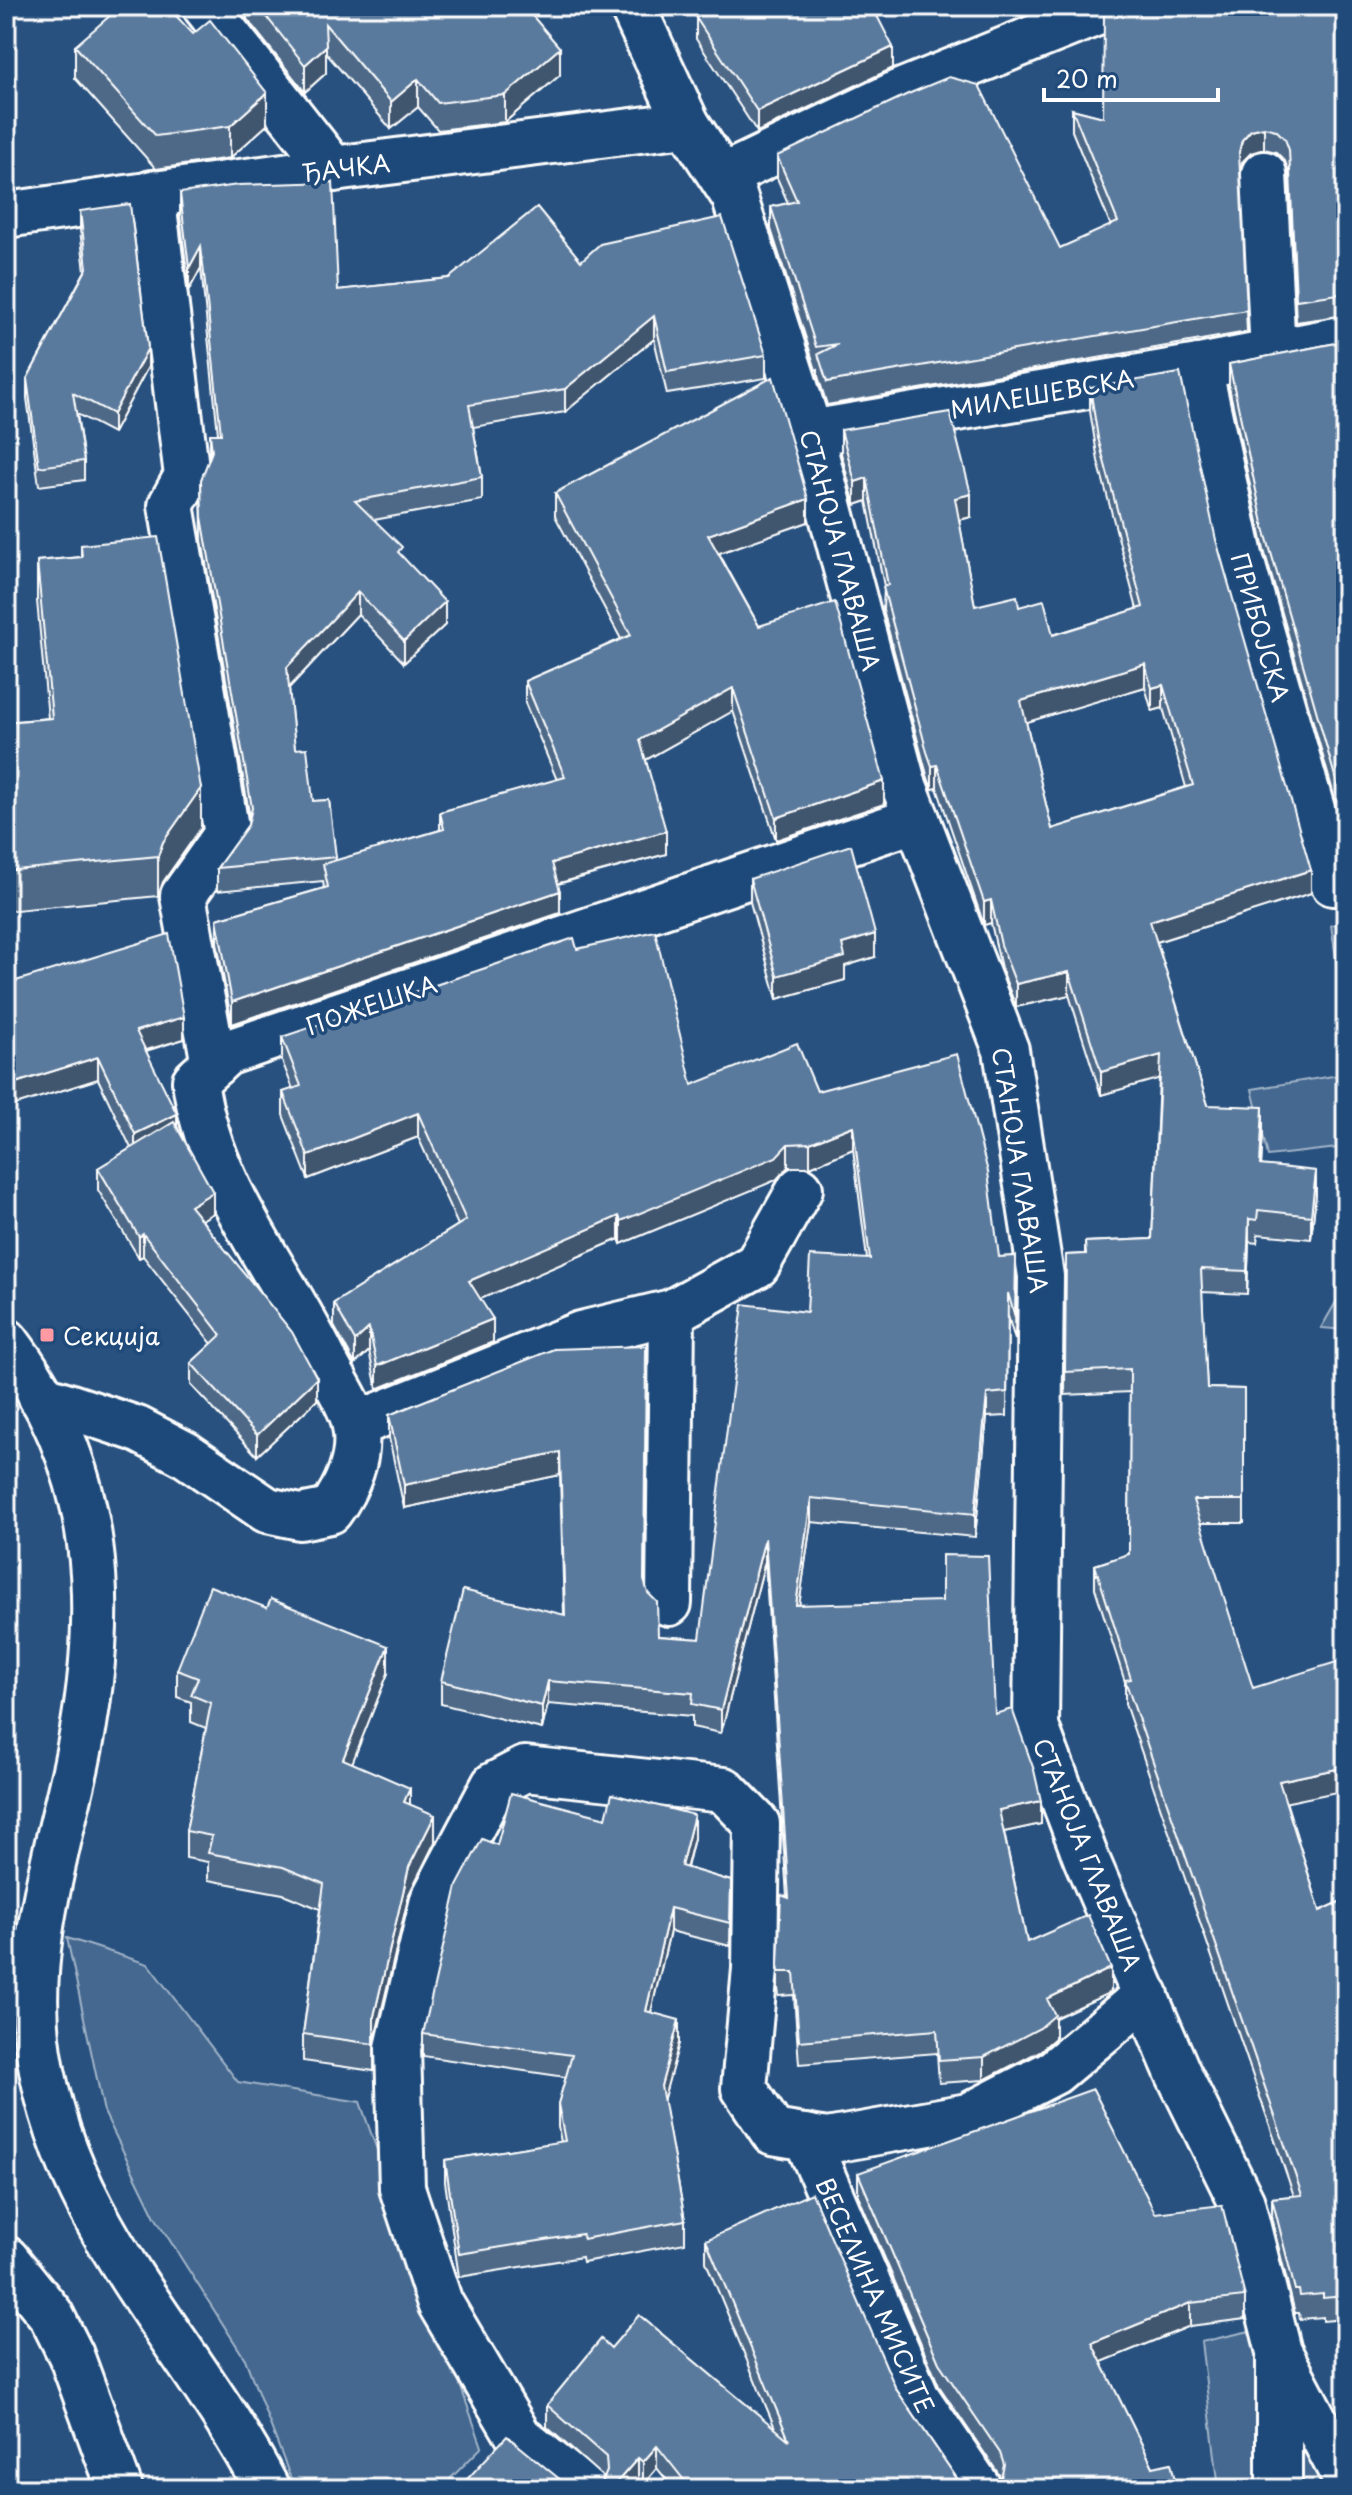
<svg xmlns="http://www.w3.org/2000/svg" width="1352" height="2495" font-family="'Playpen Sans',sans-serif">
	<rect width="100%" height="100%" fill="#28517f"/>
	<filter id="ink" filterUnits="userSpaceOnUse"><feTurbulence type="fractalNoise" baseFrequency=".0125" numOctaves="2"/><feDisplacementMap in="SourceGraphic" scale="16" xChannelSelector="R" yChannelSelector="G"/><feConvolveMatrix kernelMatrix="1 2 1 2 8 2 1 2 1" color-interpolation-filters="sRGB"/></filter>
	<g filter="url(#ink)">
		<!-- green -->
		<g fill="#446890" stroke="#a2b4c8" stroke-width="2">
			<polygon points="1346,922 1346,1023 1331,925"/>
			<polygon points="1346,1074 1346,1147 1268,1156 1252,1089"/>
			<polygon points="1346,1285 1346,1330 1321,1328"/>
			<polygon points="67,1938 148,1964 238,2082 360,2102 482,2447 440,2489 306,2489 293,2484 245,2359 155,2217 104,2112"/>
			<polygon points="1250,2331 1323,2489 1219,2489 1201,2342"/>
		</g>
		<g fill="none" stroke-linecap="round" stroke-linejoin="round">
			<defs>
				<g id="minor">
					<polyline points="205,6 333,169"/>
					<polyline points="632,6 687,124 734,196 810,433 903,783 1006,1050 1041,1276 1036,1727 1086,1858 1178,2073 1242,2203 1279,2352 1346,2480"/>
					<polyline points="1264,174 1273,353"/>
					<polyline points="724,176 898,93 1099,12"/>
					<polyline points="152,193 187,476 171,505 227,834 183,896 214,1064"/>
					<polyline points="6,215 333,169 687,124"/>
					<polyline points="1199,367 1240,556 1333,883"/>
					<polyline points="810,433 1199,367 1346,338"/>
					<path d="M41 1397 137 1429 185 1454 267 1510 300 1517 330 1511C347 1488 361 1457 355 1426 352 1406 336 1384 327 1366 280 1267 211 1193 195 1081L226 1053 917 819"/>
					<polyline points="355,1425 581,1334 672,1312 757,1265 800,1189"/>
					<polyline points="669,1603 672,1312"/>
					<polyline points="806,2137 917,2398 979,2489"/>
					<polyline points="6,2259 51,2315 71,2355 120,2489"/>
					<polyline points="1279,2359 1279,2489"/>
					<polyline points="583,2489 519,2437 440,2303 402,2188 398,2048 433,1900 494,1785 525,1769 724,1790 757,1824 755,1969 744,2088 773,2132 827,2141 968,2116 1054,2072 1146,1995"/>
				</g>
				<path id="primary" d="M6 1341C104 1470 109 1613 76 1766 55 1859 24 1956 39 2053 66 2230 189 2338 267 2489"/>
			</defs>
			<!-- minor casing -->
			<use href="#minor" stroke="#fff" stroke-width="50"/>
			<!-- primary casing -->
			<use href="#primary" stroke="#fff" stroke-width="50"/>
			<!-- minor -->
			<use href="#minor" stroke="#1f4a7a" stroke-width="44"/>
			<!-- primary -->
			<use href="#primary" stroke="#1f4a7a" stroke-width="44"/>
		</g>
		<!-- wall -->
		<g fill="#4d6987" stroke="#fff" stroke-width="2" fill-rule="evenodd">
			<polygon points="247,6 524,6 560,75 505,122 438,130 418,107 391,129 326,53 326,73 305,92 247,19"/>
			<polygon points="699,6 872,6 893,68 757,132 696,39 696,18 703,13"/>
			<polygon points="1346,6 1346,315 1296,322 1289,173 1285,161 1276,152 1264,149 1251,153 1242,162 1240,171 1247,332 827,405 818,376 818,369 816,370 771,229 771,207 788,203 777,178 777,156 1060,248 1111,226 1072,131 1072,109 1103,117"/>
			<polygon points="193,34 267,125 230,158 156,169 75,78 75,46"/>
			<polygon points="180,193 338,290 449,278 581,261 766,355 766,378 667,394 654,339 565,412 473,427 482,477 482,500 374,520 402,557 445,625 404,663 358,614 289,688 295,749 313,801 329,800 336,861 440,830 440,812 557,780 525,703 525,681 621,639 555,516 555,493 808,522 719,553 759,626 884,804 776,840 733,711 646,760 666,854 558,884 560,913 232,1024 217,942 217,919 324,888 323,881 217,891 217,868 248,825 250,818 202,540 201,480 210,457 210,434 218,434 201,268 189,290 180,216"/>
			<polygon points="80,211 148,367 113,433 77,414 84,461 84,480 39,486 27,398 27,379 85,271 80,230"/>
			<polygon points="1346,341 1346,837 1264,550 1229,387 1229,364"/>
			<path d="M1090 388 1216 540 1311 893 1157 942 1208 1105 1263 1130 1261 1165 1316 1194 1311 1239 1258 1234 1257 1243 1249 1242 1247 1294 1202 1292 1207 1388 1244 1389V1523H1200L1320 1911 1346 1899V2319L1323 2321V2317L1300 2319 1299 2313H1295L1272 2221V2198L1294 2196 1125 1704V1682L1095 1588V1565L1129 1554 1130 1392 1065 1395 1066 1255 1085 1254V1242L1152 1239 1159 1078 1101 1095 1069 995 1016 1007 1001 968 991 923 984 925 937 788 932 789 927 775 883 610 884 586 867 501 855 505 841 453V430L971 517 959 520 975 606 1019 607 1053 635 1137 609 1098 461 1090 411ZM1145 687 1152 711 1163 708 1186 787 1052 829 1026 722Z"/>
			<polygon points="81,545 201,828 163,882 158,896 6,911 6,722 48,718 37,601 37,561 81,557"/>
			<polygon points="750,879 875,957 845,966 845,980 777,999 750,902"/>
			<polygon points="577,949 692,1085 817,1091 999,1257 1016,1256 1015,1340 1008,1316 1007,1416 987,1417 975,1537 811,1522 799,1605 995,1714 1041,1824 1004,1832 1027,1942 1111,1992 1055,2018 1055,2038 1040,2051 984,2080 939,2083 937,2053 799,2064 794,1995 779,1996 778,1988 778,1965 787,1897 765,1561 721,1733 692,1727 692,1716 548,1704 542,1729 441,1704 441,1681 564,1615 560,1475 404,1508 389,1438 389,1415 554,1349 644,1581 658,1636 700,1639 807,1312 867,1259 853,1149 810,1167 788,1167 776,1180 621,1244 619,1239 480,1299 493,1342 377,1389 369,1351 355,1364 334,1326 334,1303 458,1225 418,1137 308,1179 283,1115 283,1092 293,1089 282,1061 282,1037"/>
			<polygon points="6,984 184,1039 146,1051 213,1213 202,1220 317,1400 257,1456 191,1385 191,1363 212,1344 143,1256 139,1258 98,1190 98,1168 131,1148 98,1079 6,1108"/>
			<polygon points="177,1670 388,1673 352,1763 410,1804 435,1842 409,1894 374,2042 374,2071 303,2061 303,2034 320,1909 283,1894 208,1880 208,1862 186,1858 186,1831 206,1728 191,1722 191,1702 177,1697"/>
			<polygon points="606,1818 694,1838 687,1868 731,1881 730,1946 670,1931 651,2012 679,2043 663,2100 685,2220 685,2243 583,2262 582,2257 459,2277 445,2182 445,2160 561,2142 558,2127 558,2104 566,2077 423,2056 423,2034 497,1845"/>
			<polygon points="858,2173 1155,2213 1245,2297 1245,2319 1190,2326 1101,2362 1153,2467 992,2487 1001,2478 1000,2476 939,2386 858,2195"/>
			<polygon points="706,2240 896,2389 958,2480 968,2488 970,2489 674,2489 657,2468 643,2485 638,2481 602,2483 604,2478 547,2427 547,2405 611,2348 775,2428 706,2262"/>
		</g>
		<!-- shaded-wall -->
		<g fill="#3f556e" stroke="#fff" stroke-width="2">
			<polygon points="1025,6 1047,6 1025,15"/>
			<polygon points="326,46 326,73 305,92 305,65"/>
			<polygon points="893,47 893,68 757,132 757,111"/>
			<polygon points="560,48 560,75 505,122 505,95"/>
			<polygon points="418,79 418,107 391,129 391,102"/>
			<polygon points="267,93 267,125 230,158 230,126"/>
			<polygon points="1264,127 1264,149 1251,153 1242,162 1239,174 1239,152 1242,140 1251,130"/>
			<polygon points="201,246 201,268 189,290 189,268"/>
			<polygon points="654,316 654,339 565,412 565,389"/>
			<polygon points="148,348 148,367 113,433 113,414"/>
			<polygon points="14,390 14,411 6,424 6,403"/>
			<polygon points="867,478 867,501 855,505 855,482"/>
			<polygon points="971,494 971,517 955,521 955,498"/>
			<polygon points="808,499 808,522 708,557 708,535"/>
			<polygon points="358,592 358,614 287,690 287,667"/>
			<polygon points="445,602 445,625 404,663 404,641"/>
			<polygon points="1145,664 1145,687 1021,724 1021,701"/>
			<polygon points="1163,685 1163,708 1152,711 1152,688"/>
			<polygon points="733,688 733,711 640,763 640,740"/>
			<polygon points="937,765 937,788 932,789 932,766"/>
			<polygon points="884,781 884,804 776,840 776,818"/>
			<polygon points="201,788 201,828 163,882 158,896 158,856 163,842"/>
			<polygon points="666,831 666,854 552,885 552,863"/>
			<polygon points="1311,870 1311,893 1150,944 1150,921"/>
			<polygon points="560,891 560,913 232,1024 232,1002"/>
			<polygon points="991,900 991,923 984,925 984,902"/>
			<polygon points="875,934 875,957 845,966 845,980 777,999 777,976 842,944"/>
			<polygon points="1069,972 1069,995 1016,1007 1016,984"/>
			<polygon points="184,1017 184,1039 136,1053 136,1031"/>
			<polygon points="1161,1055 1161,1078 1101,1095 1101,1072"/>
			<polygon points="98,1057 98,1079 6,1108 6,1086"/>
			<polygon points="1263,1107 1263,1130 1260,1188 1260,1165"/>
			<polygon points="418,1113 418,1137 308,1179 308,1156"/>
			<polygon points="177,1114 177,1136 135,1156 135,1134"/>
			<polygon points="853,1126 853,1149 810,1167 810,1143"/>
			<polygon points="788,1144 788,1167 776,1180 621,1244 621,1221"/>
			<polygon points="1316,1171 1316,1194 1311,1239 1311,1216"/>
			<polygon points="213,1192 213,1213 190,1227 190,1206"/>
			<polygon points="619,1216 619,1239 469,1304 469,1281"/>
			<polygon points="1249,1219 1249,1242 1247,1294 1247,1271"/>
			<polygon points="143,1234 143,1256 139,1258 139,1237"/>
			<polygon points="493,1319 493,1342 377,1389 377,1366"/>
			<polygon points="369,1328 369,1351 355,1364 355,1341"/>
			<polygon points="317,1378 317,1400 257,1456 257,1435"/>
			<polygon points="987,1394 987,1417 975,1537 975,1514"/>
			<polygon points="560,1452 560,1475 404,1508 404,1485"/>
			<polygon points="811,1498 811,1522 796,1628 796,1605"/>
			<polygon points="765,1538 765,1561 721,1733 721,1710"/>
			<polygon points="388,1646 388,1673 343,1786 343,1759"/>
			<polygon points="548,1681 548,1704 542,1729 542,1706"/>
			<polygon points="1346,1767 1346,1790 1279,1804 1279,1781"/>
			<polygon points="410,1788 410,1815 404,1802"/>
			<polygon points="1041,1801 1041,1824 999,1833 999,1810"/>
			<polygon points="435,1815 435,1842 409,1894 374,2043 374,2016 409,1867"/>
			<polygon points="694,1815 694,1838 681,1889 681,1866"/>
			<polygon points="670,1908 670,1931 646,2033 646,2011"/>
			<polygon points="1111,1968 1111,1992 1055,2018 1055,2038 1040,2051 984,2080 984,2057 1047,1999"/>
			<polygon points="679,2020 679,2043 661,2109 661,2086"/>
			<polygon points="1190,2303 1190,2326 1092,2366 1092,2343"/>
			<polygon points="657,2446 657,2468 643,2485 643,2462"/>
			<polygon points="638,2458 638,2481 631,2489 611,2489"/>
		</g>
		<!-- building -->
		<g fill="#5a7a9d" stroke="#fff" stroke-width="2" fill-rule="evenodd">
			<polygon points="121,6 167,6 193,34 210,20 267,93 230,126 156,136 75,46"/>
			<polygon points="258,6 524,6 560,48 505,95 438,103 418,79 391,102 325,24 326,46 305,65"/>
			<polygon points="713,6 872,6 893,47 757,111 696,18"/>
			<polygon points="1117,6 1346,6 1346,293 1296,300 1289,150 1285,139 1276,130 1264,127 1251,130 1242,140 1239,152 1247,310 827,382 818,354 838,344 816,347 771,207 797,201 777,156 908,94 949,77 979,85 1060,248 1118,222 1072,109 1103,117 1104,14"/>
			<polygon points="333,182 338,290 449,278 537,207 581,261 600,244 722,217 766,355 667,372 654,316 565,389 469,405 482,477 355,501 402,547 398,552 445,602 404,641 358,592 287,667 295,749 307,748 313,801 329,800 336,857 217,868 248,825 252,808 202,517 201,480 212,451 210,434 221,434 201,246 189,268 180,193 238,185"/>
			<polygon points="130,204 148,348 113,414 73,393 84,461 39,467 27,379 87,268 80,211"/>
			<polygon points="1346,341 1346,815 1264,528 1229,364"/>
			<path d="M1180 373 1216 540 1311 870 1150 921 1208 1105 1263 1107 1260 1165 1316 1171 1311 1216 1258 1210 1257 1220 1249 1219 1247 1271 1201 1269 1207 1388 1244 1389V1500H1193L1253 1688 1346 1659V1767L1279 1781 1320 1911 1346 1899V2000L1344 2001 1346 2005V2296L1323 2298V2294L1300 2296 1299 2290H1295L1272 2198 1302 2195 1125 1680 1131 1679 1095 1565 1129 1554 1130 1369 1065 1372 1066 1255 1086 1254 1085 1242 1152 1239 1161 1055 1101 1072 1069 972 1016 984 1001 945 991 900 984 902 937 765 932 766 927 752 883 587 888 585 867 478 855 482 841 430 950 412 971 494 955 498 975 606 1017 596 1019 607 1044 600 1053 635 1143 607 1098 438 1090 388ZM1145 664 1152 688 1163 685 1193 785 1052 829 1021 701Z"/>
			<polygon points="773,377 808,499 708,535 759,626 835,602 884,781 776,818 733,688 640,740 666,831 552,863 560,891 232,1002 217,919 328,887 323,864 444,829 440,812 565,777 525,681 631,635 555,493"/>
			<polygon points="6,385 14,390 6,403"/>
			<polygon points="158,537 201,788 163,842 158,856 6,871 6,722 52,718 37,561 82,557 81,545"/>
			<polygon points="851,845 875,934 842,944 845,957 777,976 750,879"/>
			<polygon points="655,931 692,1085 797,1043 817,1091 957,1054 988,1172 999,1257 1016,1256 1015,1317 1008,1293 1007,1392 987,1394 975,1514 811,1498 796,1605 942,1601 942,1555 988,1556 995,1714 1012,1709 1034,1770 1041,1801 999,1810 1027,1942 1088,1915 1111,1968 1047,1999 1055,2015 1040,2028 984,2057 939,2060 937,2030 799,2041 794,1972 779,1972 778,1965 781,1895 789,1898 765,1538 721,1710 692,1704 693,1693 548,1681 542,1706 441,1681 463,1590 565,1615 560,1452 404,1485 389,1415 554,1349 646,1346 644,1580 648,1593 657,1602 658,1636 700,1639 743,1304 807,1312 810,1256 870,1259 853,1126 810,1143 788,1144 776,1157 621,1221 619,1216 469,1281 493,1319 377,1366 369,1328 355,1341 334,1303 466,1220 418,1113 308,1156 283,1092 301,1086 282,1037 574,938 577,949"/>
			<polygon points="169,934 184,1017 136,1031 177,1114 135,1134 98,1057 6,1086 6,984"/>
			<polygon points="174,1122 213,1192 190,1206 292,1332 317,1378 257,1435 191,1363 221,1335 143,1234 139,1237 98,1168"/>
			<polygon points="210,1586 267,1608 271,1599 388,1646 343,1759 410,1788 404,1802 435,1815 409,1867 374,2016 374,2044 303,2034 324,1884 283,1867 208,1853 212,1836 186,1831 211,1703 191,1695 198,1678 177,1670"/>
			<polygon points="511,1793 606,1818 612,1794 694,1815 681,1866 731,1881 730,1923 670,1908 646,2011 679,2020 661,2086 685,2220 583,2239 582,2234 459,2254 445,2160 565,2141 558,2104 572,2055 423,2034 457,1886 482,1839 497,1845"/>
			<polygon points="1093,2089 1155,2213 1222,2205 1245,2297 1190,2303 1092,2343 1153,2467 1171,2463 1177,2489 987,2489 992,2487 1001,2478 1004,2465 1000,2453 939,2363 858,2173"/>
			<polygon points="812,2193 896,2389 958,2480 968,2488 970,2489 691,2489 657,2446 643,2462 638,2458 611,2489 592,2489 602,2483 607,2471 606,2457 547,2405 601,2339 611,2348 639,2315 789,2440 706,2240"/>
			<polygon points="507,2436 568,2486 574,2489 458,2489"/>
		</g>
	</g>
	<!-- markers -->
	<rect fill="#ff9aa2" stroke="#1f4a7a" stroke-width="3" x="39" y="1327" width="16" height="16" rx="4"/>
	<g text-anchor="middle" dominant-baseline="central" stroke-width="7" stroke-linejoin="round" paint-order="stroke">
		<!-- street labels -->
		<g font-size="24" fill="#fff" stroke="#1f4a7a">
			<text transform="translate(346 167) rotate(-7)">ЂАЧКА</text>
			<text transform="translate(1042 393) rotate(-10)">МИЛЕШЕВСКА</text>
			<text transform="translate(841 550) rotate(75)">СТАНОЈА ГЛАВАША</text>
			<text transform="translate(1261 627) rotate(74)">ПРИБОЈСКА</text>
			<text transform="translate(371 1004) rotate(-19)">ПОЖЕШКА</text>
			<text transform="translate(1021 1170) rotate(81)">СТАНОЈА ГЛАВАША</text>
			<text transform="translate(1088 1854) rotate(68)">СТАНОЈА ГЛАВАША</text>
			<text transform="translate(876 2295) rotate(66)">ВЕСЕЛИНА МИСИТЕ</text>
		</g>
		<!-- poi labels -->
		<g font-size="24" fill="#fff" stroke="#1f4a7a" text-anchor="start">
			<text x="63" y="1335">Секција</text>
		</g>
	</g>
	<!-- margin -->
	<rect width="1352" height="2495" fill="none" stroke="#1f4a7a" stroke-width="32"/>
	<rect x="16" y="16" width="1320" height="2463" fill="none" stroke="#fff" stroke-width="3" filter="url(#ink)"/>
	<!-- scale -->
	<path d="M1044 88v12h174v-12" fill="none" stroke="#ffffff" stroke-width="4"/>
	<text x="1056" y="88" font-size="24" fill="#ffffff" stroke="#1f4a7a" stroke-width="6" paint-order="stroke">20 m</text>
</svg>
